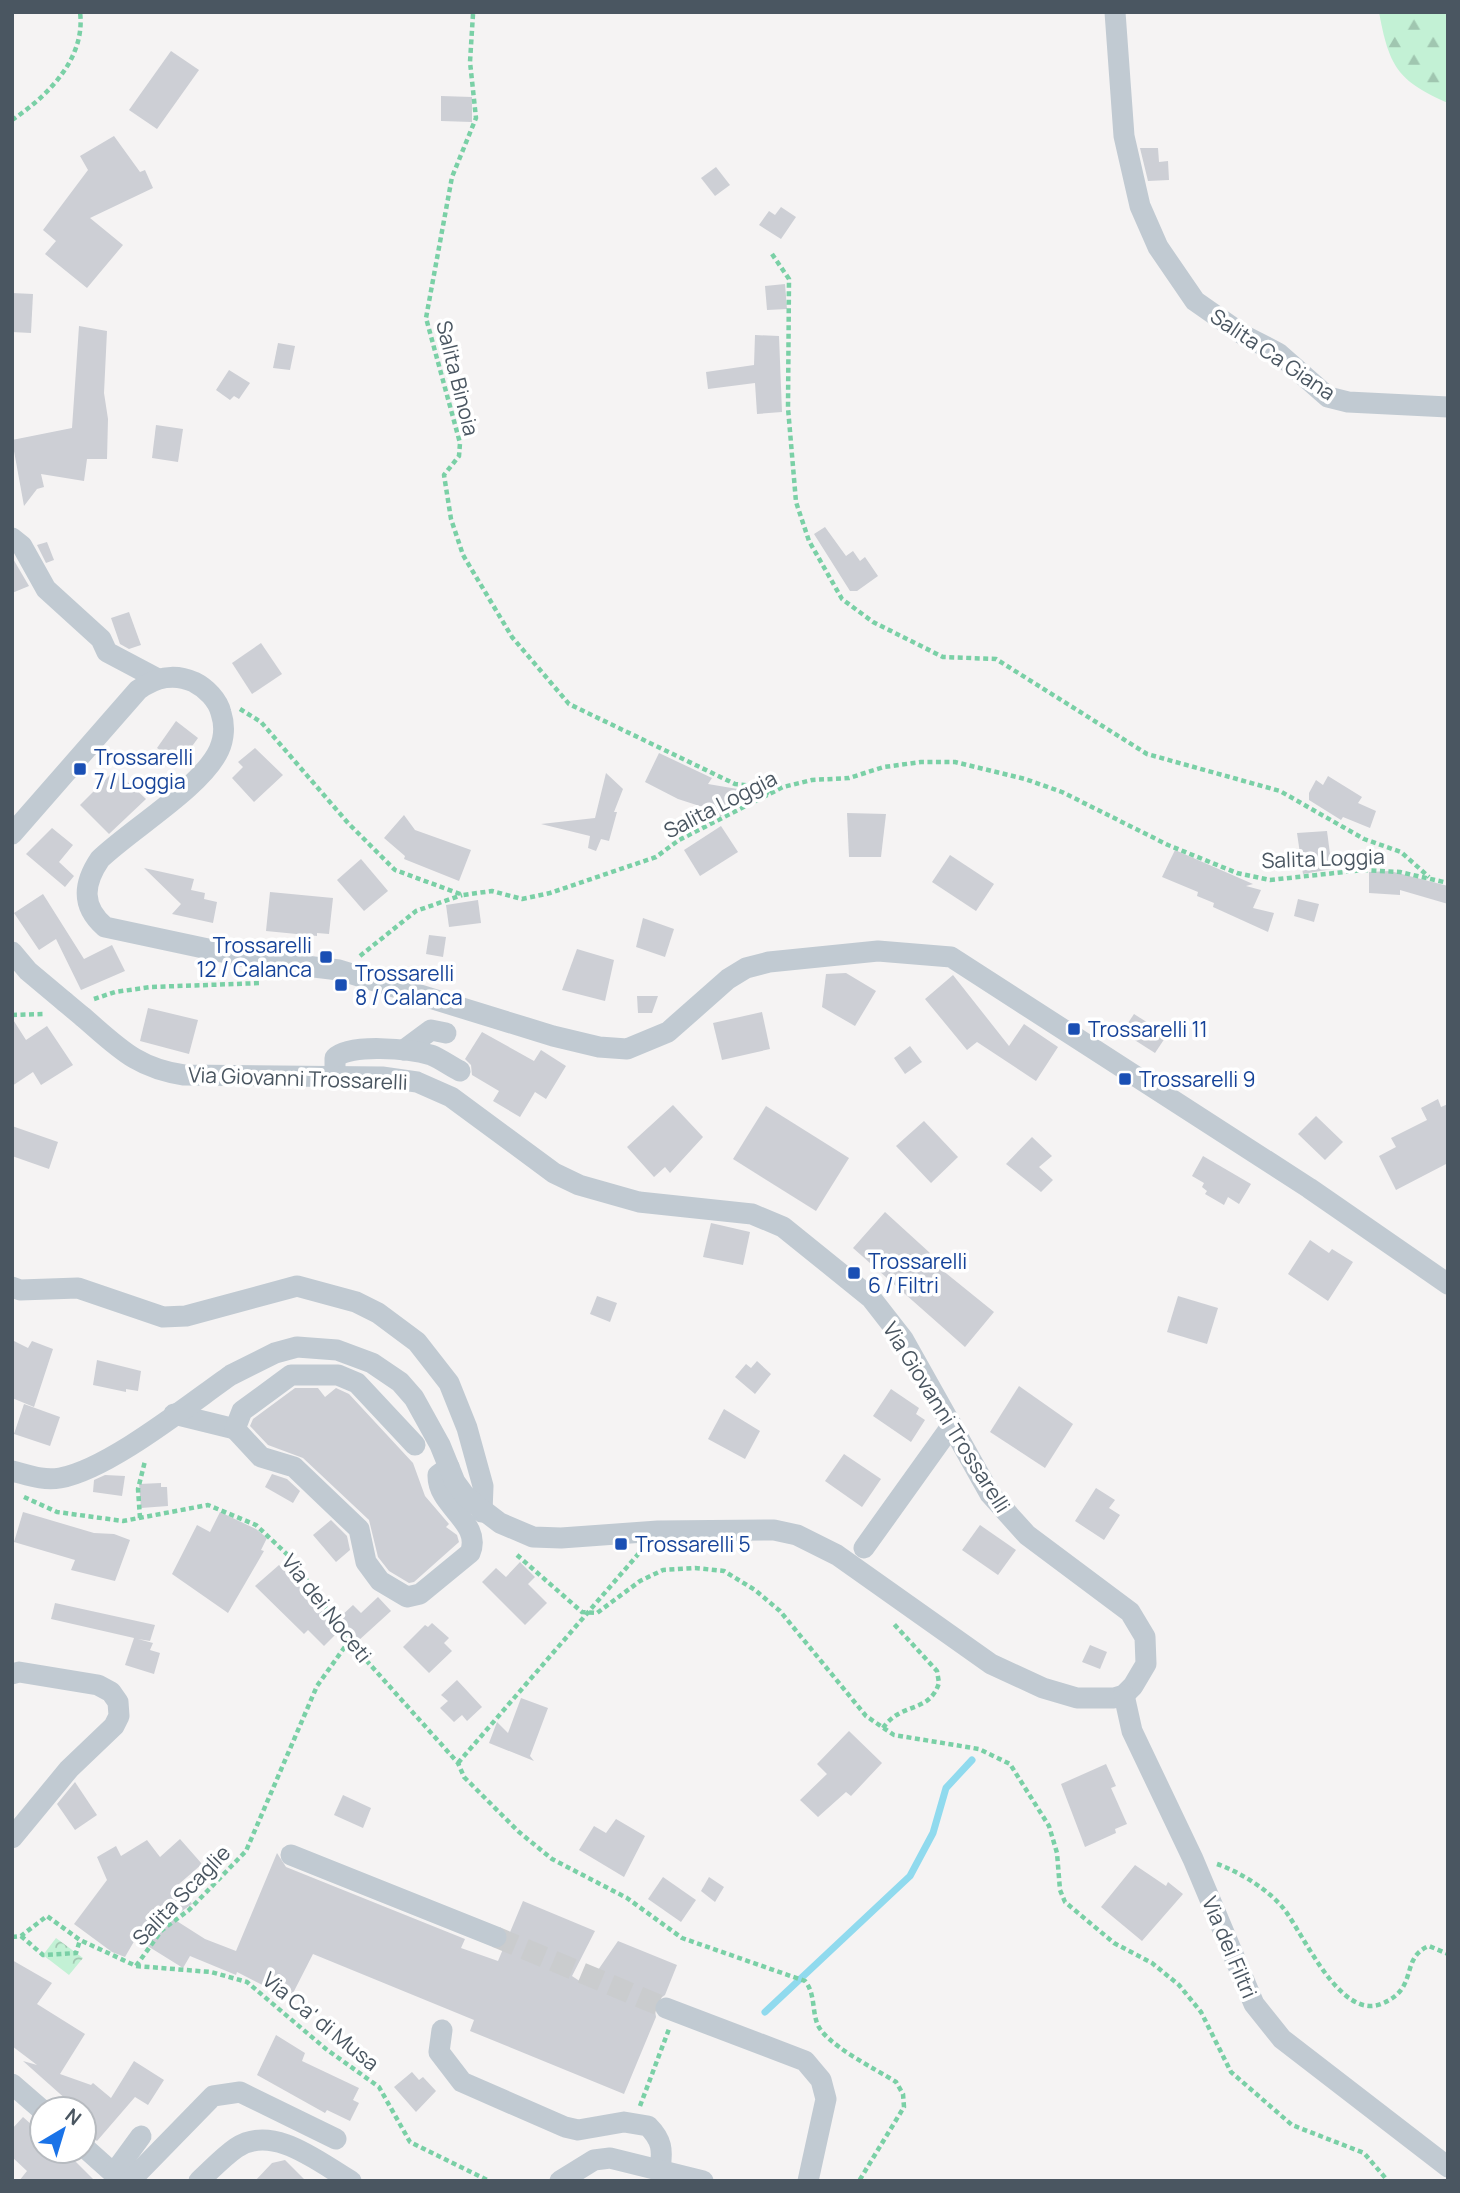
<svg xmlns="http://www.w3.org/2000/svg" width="1460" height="2193" font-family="Manrope,sans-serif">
	<defs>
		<pattern id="forest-firs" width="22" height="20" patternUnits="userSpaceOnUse" patternTransform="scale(1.75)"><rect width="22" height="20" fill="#c3f1d5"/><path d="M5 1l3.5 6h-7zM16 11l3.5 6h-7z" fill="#a0c6b0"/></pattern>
		<pattern id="park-crowns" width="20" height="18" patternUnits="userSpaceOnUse" patternTransform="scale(1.75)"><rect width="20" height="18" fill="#c3f1d5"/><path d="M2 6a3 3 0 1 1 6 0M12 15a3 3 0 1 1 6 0" fill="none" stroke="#a0c6b0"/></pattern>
	</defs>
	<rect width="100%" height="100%" fill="#f5f3f3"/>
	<!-- forest -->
	<path fill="url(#forest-firs)" d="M1379 12H1448V103C1397 81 1389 66 1379 12Z"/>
	<!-- park -->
	<polygon fill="url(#park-crowns)" points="56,1938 83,1958 69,1975 43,1955"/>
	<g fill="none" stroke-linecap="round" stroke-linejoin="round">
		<!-- stream -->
		<polyline stroke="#90daee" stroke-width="7" points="765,2012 910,1876 933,1833 946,1788 972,1760"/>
	</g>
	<!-- building -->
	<g fill="#cdcfd5">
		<polygon points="171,51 199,70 157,129 129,110"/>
		<polygon points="441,96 472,97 472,122 441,121"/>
		<polygon points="114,136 140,172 145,170 153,188 90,218 123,245 87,288 45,254 56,241 43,230 88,170 80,156"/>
		<polygon points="1140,148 1158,148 1159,162 1168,161 1169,180 1148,181"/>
		<polygon points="716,167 730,185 715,196 701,178"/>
		<polygon points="781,207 796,217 781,239 759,225 769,211 775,215"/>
		<polygon points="785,284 787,309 767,310 765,286"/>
		<polygon points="12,293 33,294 31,333 12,332"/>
		<polygon points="79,326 107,331 104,393 108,419 107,459 87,459 84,481 41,474 44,487 37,489 24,506 12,440 72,428"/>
		<polygon points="755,335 779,336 782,412 757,414 755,383 708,389 706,372 754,365"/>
		<polygon points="278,343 295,346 290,370 273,368"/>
		<polygon points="229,370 250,383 239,399 234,396 230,400 216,390"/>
		<polygon points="156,425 183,429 178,462 152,458"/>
		<polygon points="825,527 846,556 853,551 860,561 865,557 878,576 857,591 850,591 814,534"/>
		<polygon points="47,542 54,560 46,563 37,545"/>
		<polygon points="12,557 29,586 12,593"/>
		<polygon points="129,612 141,645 129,649 120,644 111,618"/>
		<polygon points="261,643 282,674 252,694 232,663"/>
		<polygon points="176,721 198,738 179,764 157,748"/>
		<polygon points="255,748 283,775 254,802 232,778 243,767 238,762"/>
		<polygon points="659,753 712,778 708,784 761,793 707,824 712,810 678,799 645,782"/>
		<polygon points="115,770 146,799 109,834 80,805"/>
		<polygon points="606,773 623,789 614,812 617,812 609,841 601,839 596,851 588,848 590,836 541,824 595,818"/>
		<polygon points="1328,776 1362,797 1358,803 1376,811 1370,828 1343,817 1341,820 1309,800 1309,793 1316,780 1323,785"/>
		<polygon points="847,813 886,814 881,857 849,857"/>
		<polygon points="404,815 415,830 471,850 459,881 404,859 405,856 384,838"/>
		<polygon points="721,826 738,852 700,876 684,850"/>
		<polygon points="52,828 73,845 59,862 74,876 65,887 26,854"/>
		<polygon points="1327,831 1332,869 1303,874 1297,833"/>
		<polygon points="1175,850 1253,884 1246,886 1261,890 1253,908 1274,913 1268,932 1213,907 1214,903 1197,896 1198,892 1162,877"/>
		<polygon points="950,855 994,884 976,911 932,882"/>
		<polygon points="361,859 388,891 364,911 337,880"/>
		<polygon points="144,868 194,879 191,890 205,893 204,899 217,902 213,923 172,914 181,904"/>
		<polygon points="1390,871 1448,886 1448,904 1400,890 1400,895 1369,893 1369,872"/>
		<polygon points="270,892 333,898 329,934 317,933 317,936 266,931"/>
		<polygon points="43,894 84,959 112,945 125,971 81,990 56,939 39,950 14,913"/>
		<polygon points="1298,899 1319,904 1314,922 1294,916"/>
		<polygon points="478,900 481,923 449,927 446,905"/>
		<polygon points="643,918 674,929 665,957 636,947"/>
		<polygon points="429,935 446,937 443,957 426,954"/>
		<polygon points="577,949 614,960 605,1001 562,990"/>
		<polygon points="846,973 876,991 855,1026 822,1007 826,974"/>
		<polygon points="953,975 1009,1046 1024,1024 1058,1047 1036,1081 977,1042 967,1050 925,999"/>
		<polygon points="637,996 658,996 652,1013 638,1013"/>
		<polygon points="148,1008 198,1020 189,1054 140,1041"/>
		<polygon points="762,1012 770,1049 722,1060 713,1023"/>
		<polygon points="1134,1014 1167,1035 1155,1053 1122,1032"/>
		<polygon points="12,1018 26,1040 47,1026 73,1065 41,1085 33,1072 12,1086"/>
		<polygon points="482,1032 534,1061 541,1050 566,1066 546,1099 535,1092 520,1117 493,1101 499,1091 472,1075 471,1065 465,1059"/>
		<polygon points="910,1046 922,1062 905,1074 894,1058"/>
		<polygon points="1438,1099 1441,1107 1448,1104 1448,1163 1396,1190 1379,1156 1396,1147 1391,1138 1427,1120 1421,1108"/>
		<polygon points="673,1105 703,1137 670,1173 665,1167 654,1177 627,1147"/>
		<polygon points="766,1106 849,1158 816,1211 733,1159"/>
		<polygon points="1316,1116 1343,1142 1325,1160 1298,1134"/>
		<polygon points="924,1121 958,1157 931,1183 896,1146"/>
		<polygon points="12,1126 58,1142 49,1169 12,1156"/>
		<polygon points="1032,1137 1052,1156 1039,1167 1053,1180 1041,1192 1006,1164"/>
		<polygon points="1203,1156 1251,1184 1239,1204 1228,1197 1224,1205 1205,1194 1207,1191 1202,1187 1204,1183 1192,1176"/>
		<polygon points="885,1212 930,1253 926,1257 994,1312 965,1347 853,1248"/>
		<polygon points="711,1223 750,1232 743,1265 703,1257"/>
		<polygon points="1310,1240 1329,1253 1332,1249 1353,1262 1328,1301 1288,1274"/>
		<polygon points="597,1296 617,1303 610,1322 590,1314"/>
		<polygon points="1178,1296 1218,1308 1207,1344 1167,1332"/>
		<polygon points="12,1340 28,1348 32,1341 53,1349 34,1407 12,1398"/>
		<polygon points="97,1360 141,1371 138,1391 126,1389 126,1392 93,1385"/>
		<polygon points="757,1361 771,1374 755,1394 735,1377 746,1364 751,1368"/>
		<polygon points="1019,1386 1073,1424 1045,1468 990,1432"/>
		<polygon points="295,1388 318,1388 325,1397 336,1388 349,1394 413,1463 425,1496 449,1524 446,1527 457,1535 459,1542 414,1582 409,1583 389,1571 378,1557 369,1520 303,1458 268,1445 250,1426 253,1419"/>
		<polygon points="891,1389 919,1408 916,1414 925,1420 911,1442 873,1416"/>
		<polygon points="24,1404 60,1417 50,1446 14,1434"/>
		<polygon points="724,1409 760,1431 745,1459 708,1439"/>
		<polygon points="844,1454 881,1479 862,1507 825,1481"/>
		<polygon points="272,1474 287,1479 300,1491 293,1503 265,1487"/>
		<polygon points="105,1475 125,1476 122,1496 93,1492 94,1480"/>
		<polygon points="161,1483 161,1487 167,1487 168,1506 141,1508 139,1484"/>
		<polygon points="1096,1488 1115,1500 1109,1508 1120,1515 1104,1540 1075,1521"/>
		<polygon points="23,1512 94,1533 114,1534 130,1540 115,1581 71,1570 75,1560 14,1542"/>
		<polygon points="220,1512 256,1529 267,1538 261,1550 264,1551 228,1613 172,1574 197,1525 210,1532"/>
		<polygon points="331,1520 347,1536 350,1550 336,1562 313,1535"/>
		<polygon points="980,1525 1016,1550 998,1575 962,1550"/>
		<polygon points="520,1562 535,1577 528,1584 547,1603 525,1625 482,1582 496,1568 506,1577"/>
		<polygon points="279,1565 340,1630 324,1646 308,1630 304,1634 255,1586"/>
		<polygon points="378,1597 391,1611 358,1641 338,1619 353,1605 361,1613"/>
		<polygon points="55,1603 155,1625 150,1641 138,1639 153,1643 150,1650 160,1653 154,1674 125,1665 134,1638 51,1619"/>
		<polygon points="432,1623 449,1638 444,1643 452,1651 429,1673 403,1647 425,1625 428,1627"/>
		<polygon points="1090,1645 1107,1652 1100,1669 1082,1662"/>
		<polygon points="457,1680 482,1707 467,1721 462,1715 454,1722 440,1708 448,1701 441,1695"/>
		<polygon points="521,1698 548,1708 530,1756 534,1761 489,1743 497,1722 508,1733"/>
		<polygon points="849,1731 882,1763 851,1796 846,1792 818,1817 800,1800 827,1774 817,1764"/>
		<polygon points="1106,1764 1116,1786 1111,1788 1127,1824 1115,1829 1116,1833 1085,1847 1061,1784"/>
		<polygon points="75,1782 97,1815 75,1830 57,1804"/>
		<polygon points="343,1795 371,1808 363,1828 334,1815"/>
		<polygon points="616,1819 645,1836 624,1877 579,1850 594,1826 606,1833"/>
		<polygon points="180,1839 202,1864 179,1884 192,1904 172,1918 205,1939 236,1951 277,1853 286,1867 465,1939 461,1948 498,1961 523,1901 595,1931 572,1976 587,1986 618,1941 677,1965 665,1995 654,2003 656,2017 624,2094 470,2031 474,2020 313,1954 290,1999 237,1972 236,1975 190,1956 183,1968 146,1945 144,1947 136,1938 125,1957 112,1952 74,1924 107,1880 97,1857 116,1846 121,1856 147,1840 160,1857"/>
		<polygon points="1135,1865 1166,1886 1168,1882 1183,1894 1142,1941 1101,1907"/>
		<polygon points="663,1877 696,1900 681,1922 648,1899"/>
		<polygon points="709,1877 724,1887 715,1902 701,1891"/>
		<polygon points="12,1960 52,1983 37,2004 85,2034 60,2074 91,2085 93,2083 111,2098 134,2061 164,2080 148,2105 135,2097 97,2141 89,2135 95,2125 84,2116 84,2109 77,2109 23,2061 37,2065 12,2046"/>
		<polygon points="276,2035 305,2053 302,2061 359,2088 353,2100 359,2103 350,2121 327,2110 325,2113 257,2075"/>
		<polygon points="412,2072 419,2080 423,2077 436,2091 416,2112 394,2087"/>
		<polygon points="23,2117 42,2134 42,2151 65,2151 95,2181 19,2181 27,2171 12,2157 12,2129"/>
		<polygon points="285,2160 306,2181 255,2181 272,2163"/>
	</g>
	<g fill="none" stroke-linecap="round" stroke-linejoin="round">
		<!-- minor-tunnel -->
		<polyline stroke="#caccce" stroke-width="21" stroke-dasharray="21 10" stroke-linecap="butt" points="496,1937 666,2008"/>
		<!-- path -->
		<g stroke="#7ad0a6" stroke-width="4.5" stroke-dasharray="5 3.5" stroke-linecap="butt">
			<polyline points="473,14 470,62 476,118 452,177 426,318 460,443 459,456 444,475 451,519 463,555 512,637 569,704 735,784 754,786 769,794"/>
			<path d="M12 120C48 96 86 58 80 12"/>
			<polyline points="772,254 789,279 788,408 796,502 809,541 842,599 873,622 943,657 996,659 1147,754 1280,791 1364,839 1401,852 1429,877"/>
			<polyline points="240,709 261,722 348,823 395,870 463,895 492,891 522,899 550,893 656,857 679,840 783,787 812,780 849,778 884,767 921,762 955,762 1025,779 1062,792 1168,845 1237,873 1270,880 1363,870 1400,872 1448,883"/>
			<polyline points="360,956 416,911 462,895"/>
			<polyline points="94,999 115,992 151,987 262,983"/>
			<polyline points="12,1015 46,1014"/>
			<path d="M24 1497 57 1512 123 1521 208 1505 256 1525 292 1559 349 1641 458 1763 464 1777 519 1832 552 1859 627 1898 682 1938 805 1981C815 1993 812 2009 817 2023 824 2044 876 2069 896 2082L903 2094 904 2107 859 2181"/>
			<polyline points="140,1518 138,1489 145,1461"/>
			<polyline points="517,1555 582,1612 597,1613 640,1581 663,1570 695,1568 724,1571 755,1590 780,1611 866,1716 894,1735 979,1749 1010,1764 1049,1826 1057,1853 1060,1890 1065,1902 1114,1943 1152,1963 1179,1985 1201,2012 1231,2072 1292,2125 1364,2153 1388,2181"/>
			<path d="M883 1728C902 1701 929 1714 939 1683L937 1671 893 1623"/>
			<polyline points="458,1763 640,1552"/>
			<path d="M1217 1864C1240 1872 1269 1890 1284 1909 1304 1935 1340 2020 1381 2004 1420 1989 1399 1958 1429 1946L1448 1954"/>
			<polyline points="21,1936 43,1955 76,1953 80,1940"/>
			<polyline points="12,1937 21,1936 47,1916 80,1940 136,1966 162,1930 189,1910 246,1851 317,1686 349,1641"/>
			<polyline points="136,1966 211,1972 247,1982 326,2049 379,2087 410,2142 489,2181"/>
			<polyline points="640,2106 669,2029"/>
		</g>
		<!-- minor -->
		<g stroke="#c1cad2" stroke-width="21">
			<polyline points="1115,12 1124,136 1140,206 1158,247 1195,301 1245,336 1278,353 1328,397 1348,402 1448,407"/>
			<polyline points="12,538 22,546 46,589 101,639 107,652 158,679"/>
			<path d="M12 834 138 690C156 677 174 673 194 682 206 688 218 700 221 713 225 725 224 739 219 750 202 787 131 829 100 859 83 884 81 906 105 927L264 961 339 970 553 1036 599 1047 627 1049 668 1032 728 979 746 968 769 962 878 951 951 957 1309 1188 1448 1284"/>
			<polyline points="12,952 28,971 65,1002"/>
			<polyline points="404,1050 431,1030 446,1033"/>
			<path d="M335 1076V1058C349 1043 411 1049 431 1055 441 1059 450 1066 460 1071"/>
			<polyline points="12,1287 20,1290 78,1288 163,1317 186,1316 297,1286 356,1302 378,1313 417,1342 449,1383 467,1428 483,1486 482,1512"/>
			<polyline points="174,1414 235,1429"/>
			<path d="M415 1445 357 1383 338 1375H291L242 1411 235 1429 261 1457 294 1467 359 1529 366 1562 380 1581 407 1597 420 1594 470 1553C483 1523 437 1506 438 1475L449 1467"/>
			<path d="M12 1471C28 1475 43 1481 60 1478 109 1469 188 1405 231 1375L275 1353 297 1347 337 1350 372 1363 400 1382 414 1398 440 1445 455 1482 466 1497 500 1523 533 1537 561 1538 658 1531 774 1530 797 1535 837 1555 991 1664 1043 1688 1077 1698H1114L1124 1695 1133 1686 1146 1664 1145 1637 1130 1612 1027 1535 990 1494 903 1339 871 1298 783 1227 752 1214 639 1202 579 1185 554 1173 451 1097 417 1082 382 1077 184 1075C136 1068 118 1047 83 1017"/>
			<polyline points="864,1548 952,1425"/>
			<polyline points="12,1674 19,1672 98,1685 111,1692 118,1702 119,1716 114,1726 69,1769 12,1838"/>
			<polyline points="1124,1695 1132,1731 1193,1859 1254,2004 1282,2039 1448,2167"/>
			<polyline points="291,1855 496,1937"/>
			<polyline points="666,2008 805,2061 821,2080 826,2099 808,2181"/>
			<path d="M442 2030 439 2052 462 2082 565 2127 578 2130 624 2122 648 2126C662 2140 663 2150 660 2169"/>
			<polyline points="12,2084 42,2110"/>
			<polyline points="84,2147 122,2181"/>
			<polyline points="114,2173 141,2136"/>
			<polyline points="130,2181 213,2096 240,2092 336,2139"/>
			<path d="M199 2181C211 2170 223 2157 236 2148 273 2123 320 2163 351 2181"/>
			<polyline points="560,2181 594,2160 610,2158 703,2181"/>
		</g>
		<!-- minor-bridge -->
		<polyline stroke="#c1cad2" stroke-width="21" points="65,1002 83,1017"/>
	</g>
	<!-- markers -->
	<g fill="#1a4fb4" stroke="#fff" stroke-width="2.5">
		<rect x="73" y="762" width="14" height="14" rx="3.5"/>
		<rect x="319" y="950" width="14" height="14" rx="3.5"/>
		<rect x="334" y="978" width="14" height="14" rx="3.5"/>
		<rect x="1067" y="1022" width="14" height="14" rx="3.5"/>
		<rect x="1118" y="1072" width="14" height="14" rx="3.5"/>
		<rect x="847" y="1266" width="14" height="14" rx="3.5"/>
		<rect x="614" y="1537" width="14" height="14" rx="3.5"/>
	</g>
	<g text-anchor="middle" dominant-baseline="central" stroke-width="7" stroke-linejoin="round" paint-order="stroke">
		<!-- street labels -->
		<g font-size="21" fill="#4a5661" stroke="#fff">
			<text transform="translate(1273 354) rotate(34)">Salita Ca Giana</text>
			<text transform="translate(458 378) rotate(76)">Salita Binoia</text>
			<text transform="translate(720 804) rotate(-27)">Salita Loggia</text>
			<text transform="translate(1323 858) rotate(-2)">Salita Loggia</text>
			<text transform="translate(298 1078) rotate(2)">Via Giovanni Trossarelli</text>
			<text transform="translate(947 1417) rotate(58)">Via Giovanni Trossarelli</text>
			<text transform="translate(327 1608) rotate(52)">Via dei Noceti</text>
			<text transform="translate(181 1895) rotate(-46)">Salita Scaglie</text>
			<text transform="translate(1230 1947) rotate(67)">Via dei Filtri</text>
			<text transform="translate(321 2021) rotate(39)">Via Ca' di Musa</text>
		</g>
		<!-- transit labels -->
		<g font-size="21" fill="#164399" stroke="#fff" text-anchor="start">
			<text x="94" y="757">Trossarelli<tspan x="94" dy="24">7 / Loggia</tspan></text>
			<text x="312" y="945" text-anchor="end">Trossarelli<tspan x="312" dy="24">12 / Calanca</tspan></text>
			<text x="355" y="973">Trossarelli<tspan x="355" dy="24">8 / Calanca</tspan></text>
			<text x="1088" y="1029">Trossarelli 11</text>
			<text x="1139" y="1079">Trossarelli 9</text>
			<text x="868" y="1261">Trossarelli<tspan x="868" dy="24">6 / Filtri</tspan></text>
			<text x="635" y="1544">Trossarelli 5</text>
		</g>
	</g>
	<!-- border -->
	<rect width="1460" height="2193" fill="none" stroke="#4a5661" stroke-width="28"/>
	<!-- north arrow -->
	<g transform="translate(63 2130) rotate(38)"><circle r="33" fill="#ffffff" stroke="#b7bbc0" stroke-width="2"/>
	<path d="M0-5L12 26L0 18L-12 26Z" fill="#1a73e8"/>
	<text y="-10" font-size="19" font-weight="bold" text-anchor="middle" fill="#4a5661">N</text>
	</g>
</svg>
